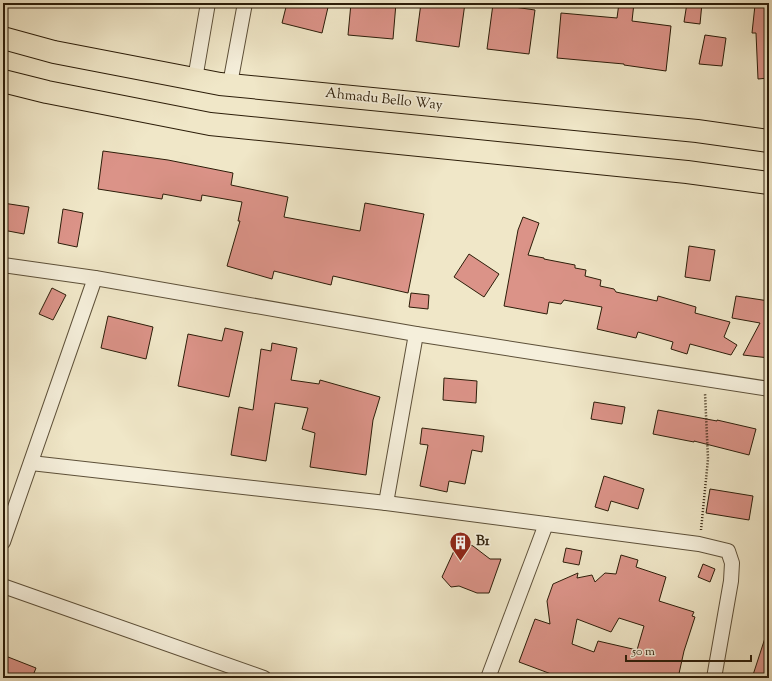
<svg xmlns="http://www.w3.org/2000/svg" width="772" height="681" font-family="'Sorts Mill Goudy',serif">
	<rect width="100%" height="100%" fill="#f0e7c8"/>
	<filter id="stains"><feTurbulence type="fractalNoise" baseFrequency=".005" numOctaves="4"/><feColorMatrix values="0 0 0 0 .2 0 0 0 0 .09 0 0 0 0 .02 0 0 0 .5 -.17"/></filter>
	<radialGradient id="worn" r=".72"><stop offset=".6" stop-color="#630" stop-opacity="0"/><stop offset="1" stop-color="#630" stop-opacity=".3"/></radialGradient>
	<!-- building -->
	<g fill="#db9388" stroke="#2c1d09" fill-rule="evenodd">
		<polygon points="287,3 329,3 322,33 282,23"/>
		<polygon points="351,3 396,3 393,39 348,35"/>
		<polygon points="421,3 465,3 459,47 416,41"/>
		<polygon points="619,3 634,3 632,21 671,26 666,71 624,65 624,64 557,58 561,13 617,18"/>
		<polygon points="687,3 702,3 700,24 684,22"/>
		<polygon points="493,4 535,10 529,54 487,49"/>
		<polygon points="755,5 769,7 769,78 758,79 756,33 752,33"/>
		<polygon points="705,35 726,38 722,66 699,64"/>
		<polygon points="103,151 168,160 233,173 231,185 288,197 284,217 360,231 365,203 424,214 408,293 333,276 331,285 274,271 272,279 227,266 240,221 238,221 242,202 202,195 201,201 163,194 162,199 98,189"/>
		<polygon points="3,203 29,207 24,234 3,230"/>
		<polygon points="63,209 83,213 77,247 58,243"/>
		<polygon points="523,217 539,223 528,255 544,258 544,259 575,265 575,268 586,270 585,276 601,280 600,286 614,289 616,292 657,301 658,296 696,307 695,313 730,322 724,337 737,345 731,355 690,344 687,354 671,349 673,342 638,332 636,338 597,329 602,307 564,300 561,304 549,302 547,314 504,306 518,230"/>
		<polygon points="689,246 715,250 710,281 685,277"/>
		<polygon points="469,254 499,274 484,297 454,277"/>
		<polygon points="52,288 66,295 53,320 39,314"/>
		<polygon points="411,293 429,295 428,309 409,307"/>
		<polygon points="736,296 769,301 769,358 743,355 760,323 732,318"/>
		<polygon points="108,316 153,327 146,359 101,348"/>
		<polygon points="225,328 243,332 229,397 178,386 188,334 222,341"/>
		<polygon points="272,343 297,348 291,380 319,384 320,380 380,397 373,420 366,475 310,467 315,433 302,429 308,408 275,403 266,461 231,455 239,407 253,410 261,349 271,351"/>
		<polygon points="444,378 477,381 476,403 443,400"/>
		<polygon points="594,402 625,407 622,424 591,419"/>
		<polygon points="658,410 717,421 717,420 756,429 749,455 694,441 694,442 653,434"/>
		<polygon points="422,428 484,436 482,452 472,450 465,484 449,481 447,492 420,486 428,445 420,444"/>
		<polygon points="604,476 644,489 638,509 611,501 608,511 595,507"/>
		<polygon points="710,489 753,496 749,520 706,513"/>
		<polygon points="459,540 473,546 490,559 501,559 489,593 477,593 459,586 451,587 442,577"/>
		<polygon points="566,548 582,551 579,565 563,562"/>
		<path d="M621 555 638 560 636 567 666 577 659 601 694 612 692 616 695 617 684 651 678 678H562L519 662 535 619 550 624 547 601 553 584 578 573 577 578 592 575 595 582 605 573 616 574ZM619 618 644 626 637 650 598 641 594 652 572 644 577 619 611 632Z"/>
		<polygon points="703,564 715,569 710,582 698,577"/>
		<polygon points="766,635 769,635 769,678 752,678"/>
		<polygon points="3,655 36,668 32,678 3,678"/>
	</g>
	<g fill="none" stroke-linecap="round" stroke-linejoin="round">
		<defs>
			<g id="street">
				<polyline points="195,79 208,3"/>
				<polyline points="230,84 245,3"/>
				<polyline points="3,265 95,278 416,334 769,389"/>
				<polyline points="31,463 386,503 699,544 728,551 732,563 731,581 714,678"/>
				<polyline points="386,503 416,334"/>
				<polyline points="3,542 95,278"/>
				<polyline points="3,586 264,678"/>
				<polyline points="488,678 546,524"/>
			</g>
			<g id="primary">
				<polyline points="3,38 54,52 220,84 697,131 769,141"/>
				<polyline points="3,81 47,92 210,124 687,172 769,183"/>
			</g>
		</defs>
		<!-- street casing -->
		<use href="#street" stroke="#5d5039" stroke-width="16"/>
		<!-- primary casing -->
		<use href="#primary" stroke="#2c1d09" stroke-width="24"/>
		<!-- path -->
		<polyline stroke="#2c1d09" stroke-width="2.5" stroke-dasharray="1 2" stroke-linecap="butt" points="701,530 708,459 705,393"/>
		<!-- street -->
		<use href="#street" stroke="#f5efdb" stroke-width="14"/>
		<!-- primary -->
		<use href="#primary" stroke="#f0e7c8" stroke-width="22"/>
	</g>
	<!-- icons -->
	<defs>
		<symbol id="building-pin" viewBox="-11 -11 22 30"><path d="M0 17L-7.5 6A9.5 9.5 0 1 1 7.5 6Z" fill="#8f2418" stroke="#f5efdb"/><path d="M-4-6H4V6H1V3H-1V6H-4ZM-2.5-4.3h1.7v1.8h-1.7ZM.8-4.3h1.7v1.8H.8ZM-2.5-1h1.7V.8h-1.7ZM.8-1h1.7V.8H.8Z" fill="#fff"/></symbol>
	</defs>
	<g fill-rule="evenodd">
		<use href="#building-pin" x="448" y="530" width="25" height="34"/>
	</g>
	<g text-anchor="middle" dominant-baseline="central" stroke-width="3.5" stroke-linejoin="round" paint-order="stroke">
		<!-- street labels -->
		<g font-size="14" fill="#2c1d09" stroke="#f5efdb">
			<text transform="translate(384 100) rotate(6)">Ahmadu Bello Way</text>
		</g>
		<!-- poi labels -->
		<g font-size="14" font-weight="bold" fill="#2c1d09" stroke="#f5efdb" text-anchor="start">
			<text x="476" y="542">B1</text>
		</g>
	</g>
	<!-- margin -->
	<rect width="772" height="681" fill="none" stroke="#f0e7c8" stroke-width="16"/>
	<rect x="4" y="4" width="764" height="673" fill="none" stroke="#2c1d09" stroke-width="2"/>
	<rect x="8" y="8" width="756" height="665" fill="none" stroke="#2c1d09"/>
	<!-- scale -->
	<path d="M626 655v6h125v-6" fill="none" stroke="#2c1d09" stroke-width="2"/>
	<text x="632" y="655" font-size="12" fill="#2c1d09" stroke="#f5efdb" stroke-width="3" paint-order="stroke">50 m</text>
	<rect width="100%" height="100%" filter="url(#stains)"/>
	<rect width="100%" height="100%" fill="url(#worn)"/>
</svg>
